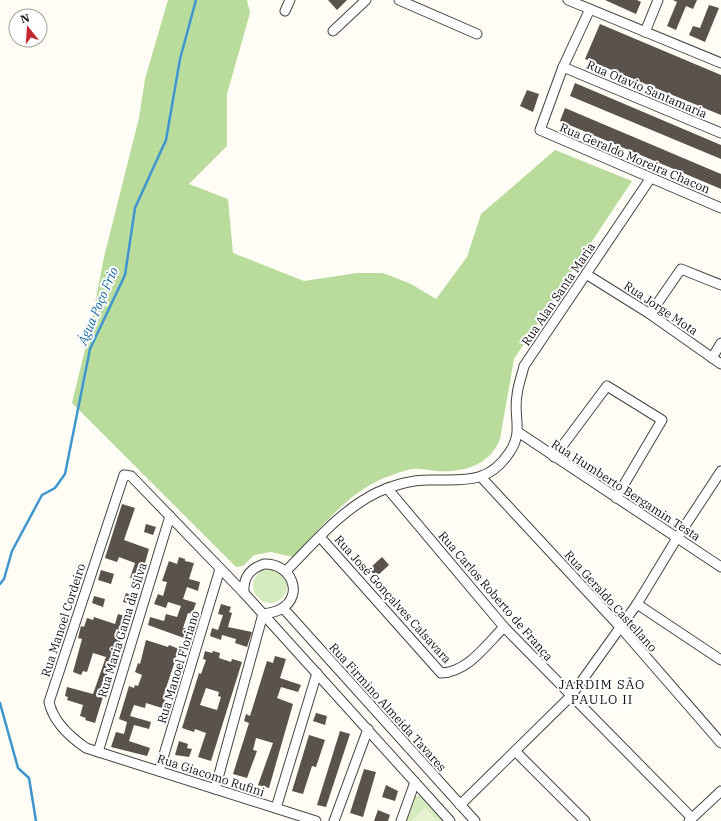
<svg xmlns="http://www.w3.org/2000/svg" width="721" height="821" font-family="'IBM Plex Serif',serif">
	<rect width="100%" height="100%" fill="#fffdf5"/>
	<!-- green -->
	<g fill="#d5ebbd">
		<circle cx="270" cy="586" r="17"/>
		<polygon points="421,795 450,821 405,821 414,797"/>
	</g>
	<!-- forest -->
	<path fill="#b9dc9c" d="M168 0H247L250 13 227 94V146L189 184 228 199 233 253 304 281 357 273H383L411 284 436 299 467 257 481 214 555 150 632 181 514 359 500 439C490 465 463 473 437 471 430 471 421 468 413 469 404 470 393 475 384 478 346 494 320 529 293 557L271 552 254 555 243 566 236 567 72 403 90 329 104 257 139 118 145 79Z"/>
	<!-- pitch -->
	<polygon fill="#e6f2cf" points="425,807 439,821 413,821 412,820"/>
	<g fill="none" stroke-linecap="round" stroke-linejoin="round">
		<!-- stream -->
		<g stroke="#3f96cf" stroke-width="2.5">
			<polyline points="0,584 4,579 12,551 42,495 55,488 65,474 90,349 125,275 135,208 166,140 180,59 196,0"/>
			<polyline points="0,703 18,768 29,778 36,821"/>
		</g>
	</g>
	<!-- building -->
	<g fill="#5a524d" fill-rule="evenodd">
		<polygon points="328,0 347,0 337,10"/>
		<polygon points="605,0 637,0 641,2 636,14"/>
		<polygon points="673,0 697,0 693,9 686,6 676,30 667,26 677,2"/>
		<polygon points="709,5 719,8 705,42 689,35 693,26 700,28"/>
		<polygon points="600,24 721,75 721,115 585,59"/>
		<polygon points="575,83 721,145 721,159 570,96"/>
		<polygon points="527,90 539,94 533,112 520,106"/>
		<polygon points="565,108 721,174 721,189 560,121"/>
		<polygon points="122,504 135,508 124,540 149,549 140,581 130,578 135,563 119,557 117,562 105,558"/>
		<polygon points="146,524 156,527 153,535 144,532"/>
		<polygon points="179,557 185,559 185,561 194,563 189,579 200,582 198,591 187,587 183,599 196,603 192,614 188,613 183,628 187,629 184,638 148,625 150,617 164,621 166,614 177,617 181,606 168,602 166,608 154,604 158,594 163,596 167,582 162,581 169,561 177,564"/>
		<polygon points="382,557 389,565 376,577 369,569"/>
		<polygon points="101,570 114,574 111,584 98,580"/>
		<polygon points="126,593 135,596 132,604 123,602"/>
		<polygon points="94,596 105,599 103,607 92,603"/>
		<polygon points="221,604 231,607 229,612 232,613 228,627 252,632 247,647 235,643 236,639 222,635 221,640 210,636 212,628 218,630 223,615 218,614"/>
		<polygon points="118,614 128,617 110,673 108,672 103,686 106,687 95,723 85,720 86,718 80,716 83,705 67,700 68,697 65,696 67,687 93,694 106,657 93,653 87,672 83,671 81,675 73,672 82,639 78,638 81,626 84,627 87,618 93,620 94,617 115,624"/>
		<polygon points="146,640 168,647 169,645 179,649 164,694 167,695 162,708 146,703 145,708 134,705 130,716 151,722 149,729 134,725 129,741 150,748 147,756 111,747 116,732 124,734 127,722 119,719 129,686 134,688 135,685 138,686 142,675 135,672 138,663 140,664"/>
		<path d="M205 651 212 653 213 651 220 653 219 658 231 662 232 659 242 662 211 761 198 757 206 733 195 729 194 732 182 728 199 673 201 674 206 660 203 659ZM206 688 219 692 218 696 221 697 217 710 200 705Z"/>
		<polygon points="275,656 286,659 280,678 301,685 298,692 281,687 277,698 293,704 269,788 258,785 273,743 256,738 253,750 257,751 247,778 233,774 249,723 244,721 246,714 250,716 267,661 273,663"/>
		<polygon points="316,713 327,716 325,725 313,721"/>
		<polygon points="340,731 350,734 326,807 317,805"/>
		<polygon points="309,735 325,740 316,767 312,766 303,794 292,791"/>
		<polygon points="179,741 188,744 187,748 192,749 189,757 175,755"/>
		<polygon points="364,769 376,772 363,817 350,813"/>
		<polygon points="386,785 398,791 395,801 382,797"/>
		<polygon points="378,810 390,815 388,821 374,821"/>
	</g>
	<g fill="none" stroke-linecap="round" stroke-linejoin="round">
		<defs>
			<g id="minor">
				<polyline points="399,0 477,34"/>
				<polyline points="568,0 721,63"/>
				<polyline points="590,9 563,67 540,130 721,208"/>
				<polyline points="285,11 290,0"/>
				<polyline points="333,31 366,0"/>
				<polyline points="645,32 658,0"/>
				<polyline points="563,67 721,133"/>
				<polyline points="586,274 650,314 721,364"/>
				<polyline points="650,314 681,269 721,285"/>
				<polyline points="712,358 721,343"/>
				<polyline points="518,432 721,567"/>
				<polyline points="554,457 607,386 662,420 616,498"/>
				<polyline points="481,477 621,628 721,743"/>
				<polyline points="387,488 504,627 692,818"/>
				<path d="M320 537 441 673C468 672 486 645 504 627"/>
				<path d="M264 564C291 563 305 595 281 609 276 612 270 613 263 614L244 593C243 578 249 569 264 564Z"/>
				<path d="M286 571C314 543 342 509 378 492 394 485 410 480 427 480 461 479 487 486 509 453 524 432 513 417 517 395 518 385 522 375 524 366L650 179"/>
				<path d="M244 593 131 476 124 475 49 702C53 721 70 737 86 748L316 821"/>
				<polyline points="637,604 721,660"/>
				<polyline points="283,608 475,821"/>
				<polyline points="263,614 450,821"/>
				<polyline points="515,751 585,821"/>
				<polyline points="98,752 170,516"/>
				<polyline points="159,771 220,569"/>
				<polyline points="215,789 263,614"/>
				<polyline points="460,805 571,696 637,604 677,538 721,471"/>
				<polyline points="276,808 317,673"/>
				<polyline points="334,821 368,729"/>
				<polyline points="401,821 415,782"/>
				<polyline points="689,821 721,791"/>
			</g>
		</defs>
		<!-- minor casing -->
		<use href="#minor" stroke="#444" stroke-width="11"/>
		<!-- minor -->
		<use href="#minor" stroke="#fff" stroke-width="9"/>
	</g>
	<g text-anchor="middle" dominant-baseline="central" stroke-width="4" stroke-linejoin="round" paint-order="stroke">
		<!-- street labels -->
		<g font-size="12" fill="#111" stroke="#fff">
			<text transform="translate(647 89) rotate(23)">Rua Otavio Santamaria</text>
			<text transform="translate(635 158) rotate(23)">Rua Geraldo Moreira Chacon</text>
			<text transform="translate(558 294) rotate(-56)">Rua Alan Santa Maria</text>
			<text transform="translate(661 308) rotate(34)">Rua Jorge Mota</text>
			<text transform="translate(626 490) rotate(33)">Rua Humberto Bergamin Testa</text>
			<text transform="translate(496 596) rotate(49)">Rua Carlos Roberto de França</text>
			<text transform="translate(393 599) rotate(48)">Rua José Gonçalves Calsavara</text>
			<text transform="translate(611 601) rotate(48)">Rua Geraldo Castellano</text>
			<text transform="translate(63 620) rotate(-72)">Rua Manoel Cordeiro</text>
			<text transform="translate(122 630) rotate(-73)">Rua Maria Gama da Silva</text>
			<text transform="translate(178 667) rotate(-73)">Rua Manoel Floriano</text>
			<text transform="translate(388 707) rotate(48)">Rua Firmino Almeida Tavares</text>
			<text transform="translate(211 775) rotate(18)">Rua Giacomo Rufini</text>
		</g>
		<!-- water labels -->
		<g font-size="13" font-style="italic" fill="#1768a6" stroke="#fff">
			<text transform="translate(98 306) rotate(-67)">Água Poço Frio</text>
		</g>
		<!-- neighbourhood labels -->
		<g font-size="13" letter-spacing="1" fill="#111" stroke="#fff">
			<text x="602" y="684">JARDIM SÃO<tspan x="602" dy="15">PAULO II</tspan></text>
		</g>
	</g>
	<!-- north arrow -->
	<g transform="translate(28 28) rotate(343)"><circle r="19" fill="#ffffff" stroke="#a0a0a0"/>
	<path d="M0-3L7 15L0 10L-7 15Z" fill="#c4262e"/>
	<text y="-6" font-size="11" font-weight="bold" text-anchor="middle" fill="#111111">N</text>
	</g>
</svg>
